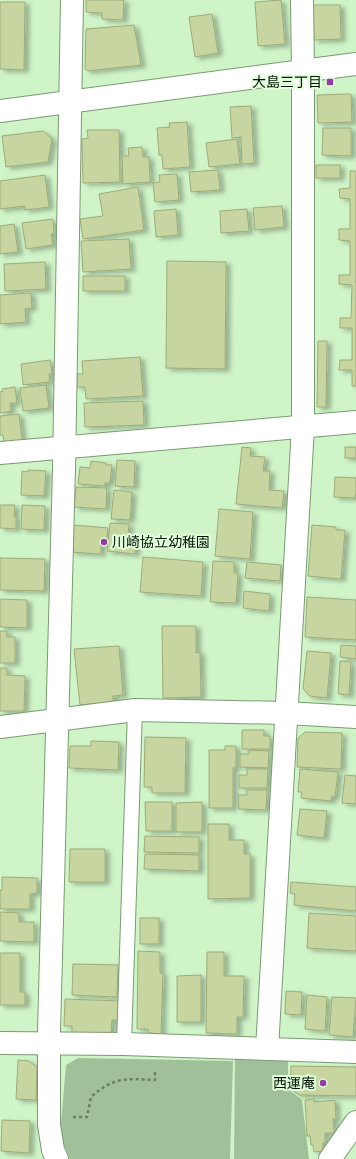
<svg xmlns="http://www.w3.org/2000/svg" width="356" height="1159" font-family="Figtree,'Noto Sans JP',sans-serif">
	<defs>
		<filter id="shadow"><feDropShadow dx="4.5" dy="2.5" stdDeviation="2" flood-color="#0004"/></filter>
	</defs>
	<rect width="100%" height="100%" fill="#cff4c7"/>
	<!-- green -->
	<g fill="#a0c099">
		<polygon points="78,1058 233,1061 230,1159 70,1159 60,1136 66,1065"/>
		<polygon points="235,1058 288,1060 288,1089 302,1100 309,1159 234,1159"/>
	</g>
	<!-- building -->
	<g fill="#c7d5a1" stroke="#9eab79" filter="url(#shadow)">
		<polygon points="86,0 124,0 123,20 102,19 102,13 86,12"/>
		<polygon points="281,0 285,44 258,46 255,2"/>
		<polygon points="0,2 25,2 24,70 0,69"/>
		<polygon points="313,5 340,5 341,39 314,40"/>
		<polygon points="212,14 218,53 195,57 189,17"/>
		<polygon points="134,25 141,65 88,71 85,69 86,29"/>
		<polygon points="351,94 352,122 318,123 317,95"/>
		<polygon points="251,106 254,163 242,164 241,137 232,138 230,107"/>
		<polygon points="187,122 190,167 163,169 162,155 159,155 157,128 170,127 169,123"/>
		<polygon points="323,128 351,128 351,156 322,155"/>
		<polygon points="87,130 119,130 120,182 83,183 82,139 88,138"/>
		<polygon points="43,131 52,139 48,162 6,167 2,136"/>
		<polygon points="237,139 240,164 209,167 206,143"/>
		<polygon points="142,147 143,157 149,157 150,182 123,184 122,156 129,156 128,148"/>
		<rect x="316" y="165" width="24" height="13"/>
		<polygon points="218,170 220,190 191,192 189,172"/>
		<polygon points="350,171 356,171 356,386 352,386 352,370 339,370 340,360 352,360 352,328 340,328 340,318 351,318 352,285 339,284 339,275 350,275 350,241 339,240 339,229 350,229 350,199 340,198 339,189 350,188"/>
		<polygon points="177,174 179,200 155,202 153,183 160,182 159,175"/>
		<polygon points="45,175 49,207 25,210 25,206 0,209 0,181"/>
		<polygon points="138,187 144,230 83,239 80,219 103,216 99,194"/>
		<polygon points="282,206 284,227 255,230 253,208"/>
		<polygon points="176,209 178,235 156,237 154,211"/>
		<polygon points="247,209 249,231 221,233 220,211"/>
		<polygon points="53,219 54,234 51,234 53,245 26,249 22,223"/>
		<polygon points="14,224 18,252 0,254 0,226"/>
		<polygon points="129,239 131,269 83,272 81,241"/>
		<polygon points="167,261 226,262 225,369 166,368"/>
		<polygon points="45,262 46,289 5,291 4,264"/>
		<rect x="83" y="276" width="42" height="15"/>
		<polygon points="31,293 32,308 25,309 26,322 0,324 0,295"/>
		<polygon points="318,341 327,341 326,407 317,407"/>
		<polygon points="140,357 143,396 86,399 85,387 77,387 77,374 83,374 82,361"/>
		<polygon points="50,360 52,374 49,374 50,382 23,385 21,364"/>
		<polygon points="46,385 49,408 23,411 20,388"/>
		<polygon points="15,387 17,403 10,403 11,411 0,413 0,392 3,391 2,389"/>
		<polygon points="143,401 144,425 85,427 84,403"/>
		<polygon points="19,414 22,440 4,442 3,435 0,435 0,416"/>
		<polygon points="242,447 251,448 250,456 265,457 263,471 270,471 269,490 284,491 282,508 236,504"/>
		<rect x="345" y="447" width="11" height="11"/>
		<polygon points="117,460 135,461 134,487 115,486"/>
		<polygon points="91,461 106,463 106,465 112,465 110,483 105,483 105,486 78,484 80,467 90,468"/>
		<polygon points="28,470 46,471 44,496 21,495 22,471 28,472"/>
		<polygon points="335,477 356,478 356,495 355,495 355,498 334,497"/>
		<polygon points="76,487 107,488 106,509 74,507"/>
		<polygon points="114,490 132,492 130,520 111,519"/>
		<polygon points="0,505 15,505 14,517 16,517 16,529 0,528"/>
		<polygon points="22,505 45,506 44,530 21,529"/>
		<polygon points="219,509 253,512 250,559 215,556"/>
		<polygon points="110,523 129,524 128,535 136,535 135,554 107,551"/>
		<polygon points="73,525 108,528 106,544 101,544 101,554 71,552"/>
		<polygon points="312,525 336,527 336,530 345,530 341,579 308,576"/>
		<polygon points="143,557 203,562 201,596 140,592"/>
		<polygon points="0,558 45,559 44,591 0,590"/>
		<polygon points="213,561 234,562 234,573 238,573 236,603 210,602"/>
		<polygon points="247,562 281,565 280,581 245,578"/>
		<polygon points="244,591 270,594 269,611 243,608"/>
		<polygon points="307,597 356,600 356,640 305,637"/>
		<polygon points="0,599 27,600 27,628 0,627"/>
		<polygon points="162,626 196,626 196,653 200,652 201,697 163,698"/>
		<polygon points="0,631 7,631 7,637 15,637 15,663 0,663"/>
		<polygon points="341,645 356,646 356,659 340,657"/>
		<polygon points="119,646 123,695 113,696 113,702 80,705 74,649"/>
		<polygon points="307,651 331,653 327,698 310,696 303,689"/>
		<polygon points="340,661 351,662 349,695 338,694"/>
		<polygon points="0,668 7,668 7,675 25,676 24,711 0,711"/>
		<polygon points="242,730 264,730 264,736 270,736 270,749 242,749"/>
		<polygon points="305,732 342,733 341,769 297,767 298,738"/>
		<polygon points="145,737 186,738 185,793 152,793 152,787 144,787"/>
		<polygon points="91,741 119,742 118,770 69,768 70,746 91,746"/>
		<polygon points="225,746 236,746 236,768 233,768 233,808 209,808 209,750 225,750"/>
		<polygon points="249,750 269,751 268,768 240,767 240,754 249,754"/>
		<polygon points="247,769 268,769 267,788 239,788 239,775 247,775"/>
		<polygon points="300,769 338,772 335,797 332,796 331,801 301,798 302,792 298,792"/>
		<polygon points="345,775 356,776 356,804 342,803"/>
		<polygon points="247,790 267,790 266,810 239,809 238,795 247,795"/>
		<polygon points="145,802 172,802 172,831 146,831"/>
		<polygon points="202,802 202,832 176,832 176,803"/>
		<polygon points="300,809 327,811 324,838 297,835"/>
		<polygon points="208,824 229,824 229,840 244,840 244,854 250,854 250,898 208,899"/>
		<polygon points="145,836 199,837 199,853 144,852"/>
		<polygon points="70,849 105,849 105,882 69,882"/>
		<polygon points="145,854 199,855 199,871 144,869"/>
		<polygon points="2,877 37,878 37,893 30,894 30,909 0,909 0,890 2,890"/>
		<polygon points="291,882 356,887 356,911 294,905 295,894 290,893"/>
		<polygon points="0,912 19,913 19,922 34,922 34,942 0,941"/>
		<polygon points="309,913 356,916 356,951 307,948"/>
		<rect x="140" y="918" width="19" height="26"/>
		<polygon points="138,951 160,952 160,973 163,973 161,1034 149,1033 148,1029 137,1029"/>
		<polygon points="207,952 224,952 224,976 244,976 243,1017 237,1017 237,1034 206,1033"/>
		<polygon points="0,953 20,953 20,992 25,992 25,1005 0,1005"/>
		<polygon points="73,964 118,965 117,997 72,995"/>
		<polygon points="201,975 201,1022 177,1022 177,976"/>
		<polygon points="286,991 302,992 301,1015 285,1014"/>
		<polygon points="307,995 327,997 325,1031 305,1029"/>
		<polygon points="332,997 356,998 353,1037 329,1035"/>
		<polygon points="65,999 120,1001 119,1020 112,1020 111,1035 72,1033 72,1026 64,1026"/>
		<polygon points="18,1060 29,1061 37,1067 36,1100 16,1099"/>
		<polygon points="291,1066 356,1067 356,1096 299,1095 290,1088"/>
		<polygon points="314,1099 314,1102 335,1100 336,1119 333,1119 334,1133 325,1133 325,1143 323,1143 323,1151 314,1152 313,1145 311,1145 310,1136 307,1136 305,1100"/>
		<polygon points="2,1120 30,1121 29,1153 1,1151"/>
	</g>
	<g fill="none" stroke-linecap="round" stroke-linejoin="round">
		<defs>
			<polyline id="service" points="124,1044 135,710"/>
			<g id="minor">
				<polyline points="0,453 356,422"/>
				<polyline points="0,727 135,710 286,713 356,717"/>
				<polyline points="0,1043 124,1044 356,1052"/>
				<polyline points="267,1049 303,427 303,70 302,0"/>
				<polyline points="57,1159 53,1150 49,1125 49,1032 64,469 72,0"/>
				<polyline points="330,1159 356,1122"/>
			</g>
			<polyline id="tertiary" points="0,111 356,64"/>
		</defs>
		<!-- service casing -->
		<use href="#service" stroke="#7a9b72" stroke-width="16"/>
		<!-- minor casing -->
		<use href="#minor" stroke="#7a9b72" stroke-width="24"/>
		<!-- tertiary casing -->
		<use href="#tertiary" stroke="#7a9b72" stroke-width="24"/>
		<!-- path -->
		<path stroke="#677f62" stroke-width="2.5" stroke-dasharray="3 3" stroke-linecap="butt" d="M73 1117H87L91 1097C115 1076 125 1079 155 1080V1070"/>
		<!-- service -->
		<use href="#service" stroke="#fff" stroke-width="14"/>
		<!-- minor -->
		<use href="#minor" stroke="#fff" stroke-width="22"/>
		<!-- tertiary -->
		<use href="#tertiary" stroke="#fff" stroke-width="22"/>
	</g>
	<!-- markers -->
	<g fill="#943ba7" stroke="#e1ffdb" stroke-width="1.5">
		<rect x="326" y="78" width="8" height="8" rx="2"/>
		<circle cx="104" cy="542" r="4"/>
		<circle cx="323" cy="1083" r="4"/>
	</g>
	<g text-anchor="middle" dominant-baseline="central" stroke-width="4" stroke-linejoin="round" paint-order="stroke">
		<!-- poi labels -->
		<g font-size="14" fill="#061204" stroke="#e1ffdb" text-anchor="end">
			<text x="322" y="82">大島三丁目</text>
			<text x="112" y="542" text-anchor="start">川崎協立幼稚園</text>
			<text x="315" y="1083">西運庵</text>
		</g>
	</g>
</svg>
